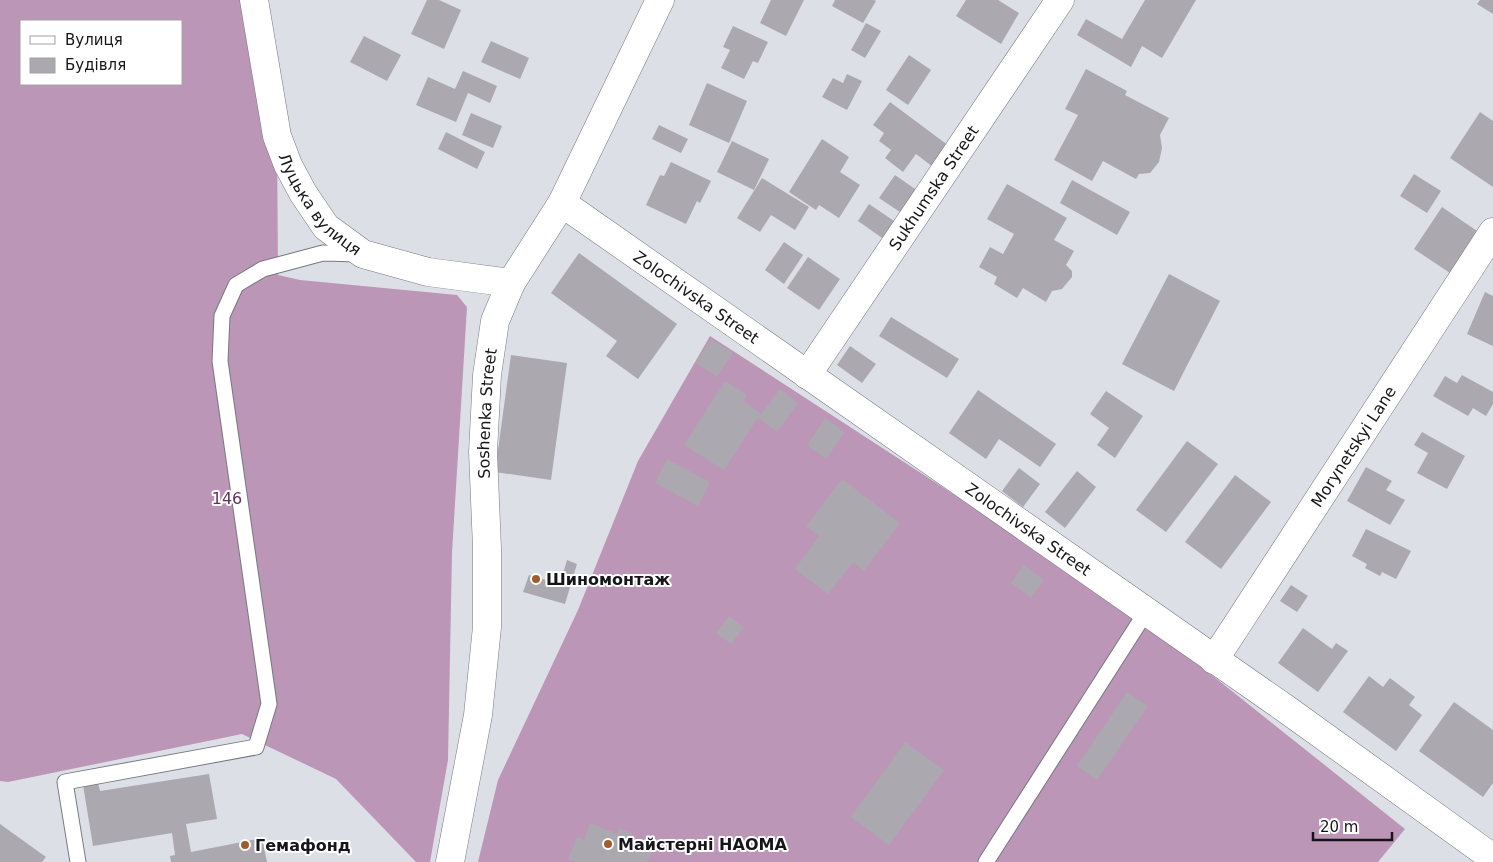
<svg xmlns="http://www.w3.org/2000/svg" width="1493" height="862" font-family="'DejaVu Sans',sans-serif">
	<rect width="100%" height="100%" fill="#dddfe7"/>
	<!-- forest -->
	<g fill="#bc96b7" fill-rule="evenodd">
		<path d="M0 0H254L277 136 278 275 300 280 457 295 467 307 452 553 448 760 430 862H416L336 779 242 734 8 782 0 781ZM21 21H181V84H21Z"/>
		<polygon points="710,336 1124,605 1405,829 1378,862 478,862 498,780 578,610 638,461"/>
	</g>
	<!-- building -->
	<g fill="#aba8b0">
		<polygon points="427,0 439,0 461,10 444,49 411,34"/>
		<polygon points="771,0 804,0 786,36 760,23"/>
		<polygon points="835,0 874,0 876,1 863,23 832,6"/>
		<polygon points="966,0 998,0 1019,13 1001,44 956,16"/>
		<polygon points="1145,0 1196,0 1162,58 1142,46 1131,67 1077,35 1086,19 1122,39"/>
		<polygon points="1480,0 1493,0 1493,14 1477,4"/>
		<polygon points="866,23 881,31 865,58 851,50"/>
		<polygon points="733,26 768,42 758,63 753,61 744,79 721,68 730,50 723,47"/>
		<polygon points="364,36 401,55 387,81 350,62"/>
		<polygon points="491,41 529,58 520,79 481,62"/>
		<polygon points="909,55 931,70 908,105 886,90"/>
		<polygon points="1086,69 1127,91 1125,95 1169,118 1160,135 1162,148 1159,162 1150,173 1139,174 1136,179 1103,161 1092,181 1054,160 1078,115 1065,109"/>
		<polygon points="463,71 497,86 490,103 468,93 456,122 416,105 428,77 455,89"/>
		<polygon points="847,74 862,81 847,110 822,97 833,78 843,83"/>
		<polygon points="707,83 747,101 729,143 689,125"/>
		<polygon points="890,102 949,146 933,167 916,154 903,172 885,158 891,150 879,141 884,133 873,125"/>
		<polygon points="1480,112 1493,121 1493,187 1450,158"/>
		<polygon points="471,113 502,126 493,148 462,135"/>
		<polygon points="659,125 688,139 681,153 652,139"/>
		<polygon points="446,132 485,152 477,169 438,149"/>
		<polygon points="822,139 849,157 840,172 860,185 839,218 819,205 816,210 789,192"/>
		<polygon points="732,141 769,159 754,190 717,172"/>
		<polygon points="671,162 711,181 700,203 697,201 686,224 646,205 660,175 664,176"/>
		<polygon points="1414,174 1441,191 1427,213 1400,196"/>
		<polygon points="895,175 918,191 903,214 879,198"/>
		<polygon points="762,178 809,207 795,230 771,215 760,232 737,218"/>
		<polygon points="1072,180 1130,212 1117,235 1060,203"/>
		<polygon points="1007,184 1067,218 1054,240 1074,251 1066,265 1072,271 1072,277 1062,289 1052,291 1046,302 1023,288 1017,298 994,284 997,277 979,267 990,247 1003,254 1014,234 987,219"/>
		<polygon points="869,204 897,223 885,240 858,221"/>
		<polygon points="1442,207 1477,231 1450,273 1414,249"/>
		<polygon points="784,242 803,255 784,284 765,270"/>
		<polygon points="579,253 677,324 638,379 606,356 617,341 551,293"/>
		<polygon points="808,257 840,279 819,310 787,288"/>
		<polygon points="1169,274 1220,301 1174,391 1122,364"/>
		<polygon points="1485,292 1493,296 1493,346 1467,334"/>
		<polygon points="891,317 959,359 947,378 879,336"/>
		<polygon points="711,339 733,353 717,377 695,363"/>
		<polygon points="850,346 876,364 862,383 837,365"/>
		<polygon points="511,355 567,363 551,480 495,472"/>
		<polygon points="1462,375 1493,392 1493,404 1486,416 1473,408 1468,416 1433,396 1445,376 1457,383"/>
		<polygon points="725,381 747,395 743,401 761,413 724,470 684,445"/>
		<polygon points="780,389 798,403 777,432 758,418"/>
		<polygon points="978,390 1056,444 1040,467 999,439 986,459 949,433"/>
		<polygon points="1106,391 1143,416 1115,458 1097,445 1109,428 1090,414"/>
		<polygon points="825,418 845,432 826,459 807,445"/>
		<polygon points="1422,432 1465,456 1447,489 1417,473 1428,453 1414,445"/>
		<polygon points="1187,441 1218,464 1166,532 1136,510"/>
		<polygon points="667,459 710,482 698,506 655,483"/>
		<polygon points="1366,467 1392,481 1386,490 1405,500 1390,525 1347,501"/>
		<polygon points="1019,468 1040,484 1023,507 1002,491"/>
		<polygon points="1077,471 1096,487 1065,528 1045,512"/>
		<polygon points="1235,475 1271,502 1221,569 1185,542"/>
		<polygon points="842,479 900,523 864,571 853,562 828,594 795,569 819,536 806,526"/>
		<polygon points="1366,529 1411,551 1396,579 1382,572 1380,576 1365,568 1367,564 1352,556"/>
		<polygon points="567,560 577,564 565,604 523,592 529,575 560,584"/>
		<polygon points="1024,565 1044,580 1031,598 1011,583"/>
		<polygon points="1291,585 1308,596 1297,612 1280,601"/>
		<polygon points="729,616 744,627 731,644 716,633"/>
		<polygon points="1303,628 1332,649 1336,643 1348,651 1318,692 1278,663"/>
		<polygon points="1369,676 1383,687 1390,678 1415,697 1409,705 1422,715 1396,751 1343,712"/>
		<polygon points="1127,692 1148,706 1097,780 1077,766"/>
		<polygon points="1454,702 1493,730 1493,783 1483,797 1419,751"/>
		<polygon points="905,742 944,770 889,845 851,817"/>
		<polygon points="209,774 217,819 186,824 191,852 262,838 267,862 171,862 170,856 175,855 172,833 93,846 83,785 98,783 100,791"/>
		<polygon points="590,823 617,834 619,828 632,833 630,839 653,849 647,862 575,862 568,859 577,837 584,840"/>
		<polygon points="0,824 46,857 42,862 0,862"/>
	</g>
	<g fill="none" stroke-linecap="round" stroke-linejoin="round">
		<defs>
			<g id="lane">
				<polyline points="78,862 65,782 256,747 269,704 220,361 222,316 236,285 263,269 323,253 359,254"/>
				<polyline points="986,862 1146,612"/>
			</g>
			<g id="street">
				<path id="s1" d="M254 0 277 136 288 165 303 193 326 227 363 254 428 272 511 283"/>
				<path id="s2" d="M562 203 1286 709 1493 858"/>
				<path id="s3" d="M807 375 1060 0"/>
				<path id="s4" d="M1214 660 1493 232"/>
				<path id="s5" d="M450 862 478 715 487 627V548L483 452 487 375 495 321 511 283 562 203 660 0"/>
			</g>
		</defs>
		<!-- lane casing -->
		<use href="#lane" stroke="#777980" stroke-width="17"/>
		<!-- street casing -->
		<use href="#street" stroke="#777980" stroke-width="29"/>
		<!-- lane -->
		<use href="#lane" stroke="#fff" stroke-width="15"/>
		<!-- street -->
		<use href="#street" stroke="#fff" stroke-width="28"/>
	</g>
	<!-- markers -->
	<g fill="#a05c2e" stroke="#fff" stroke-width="2">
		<circle cx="536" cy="579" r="5"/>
		<circle cx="608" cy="844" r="5"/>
		<circle cx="245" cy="845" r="5"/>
	</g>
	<g text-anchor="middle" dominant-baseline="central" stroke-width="4" stroke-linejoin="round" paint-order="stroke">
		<!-- street labels -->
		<g font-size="16" fill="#161619" stroke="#fff">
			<text stroke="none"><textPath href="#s3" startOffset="226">Sukhumska Street</textPath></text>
			<text stroke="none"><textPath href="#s1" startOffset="220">Луцька вулиця</textPath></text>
			<text stroke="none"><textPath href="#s2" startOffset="164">Zolochivska Street</textPath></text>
			<text stroke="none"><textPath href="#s5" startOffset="452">Soshenka Street</textPath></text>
			<text stroke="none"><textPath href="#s4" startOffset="255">Morynetskyi Lane</textPath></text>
			<text stroke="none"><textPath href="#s2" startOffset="569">Zolochivska Street</textPath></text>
		</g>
		<!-- park labels -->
		<g font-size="16" fill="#61315d" stroke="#fff">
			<text x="227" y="498">146</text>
		</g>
		<!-- poi labels -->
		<g font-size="16" font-weight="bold" fill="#161619" stroke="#fff" text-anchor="start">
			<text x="546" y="579">Шиномонтаж</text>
			<text x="618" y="844">Майстерні НАОМА</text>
			<text x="255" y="845">Гемафонд</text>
		</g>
	</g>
	<!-- legend -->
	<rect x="20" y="20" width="162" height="65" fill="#ffffff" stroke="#a2a2a3"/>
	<rect x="30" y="36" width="25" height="8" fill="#ffffff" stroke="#a2a2a3"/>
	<text x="65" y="45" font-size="15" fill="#161619">Вулиця</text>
	<rect x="30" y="58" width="25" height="15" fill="#aba8b0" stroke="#a2a2a3"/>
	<text x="65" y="70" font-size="15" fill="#161619">Будівля</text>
	<!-- scale -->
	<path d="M1313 832v8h79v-8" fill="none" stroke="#161619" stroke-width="2.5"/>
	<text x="1320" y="832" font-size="15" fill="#161619" stroke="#ffffff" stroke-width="4" paint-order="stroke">20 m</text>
</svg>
